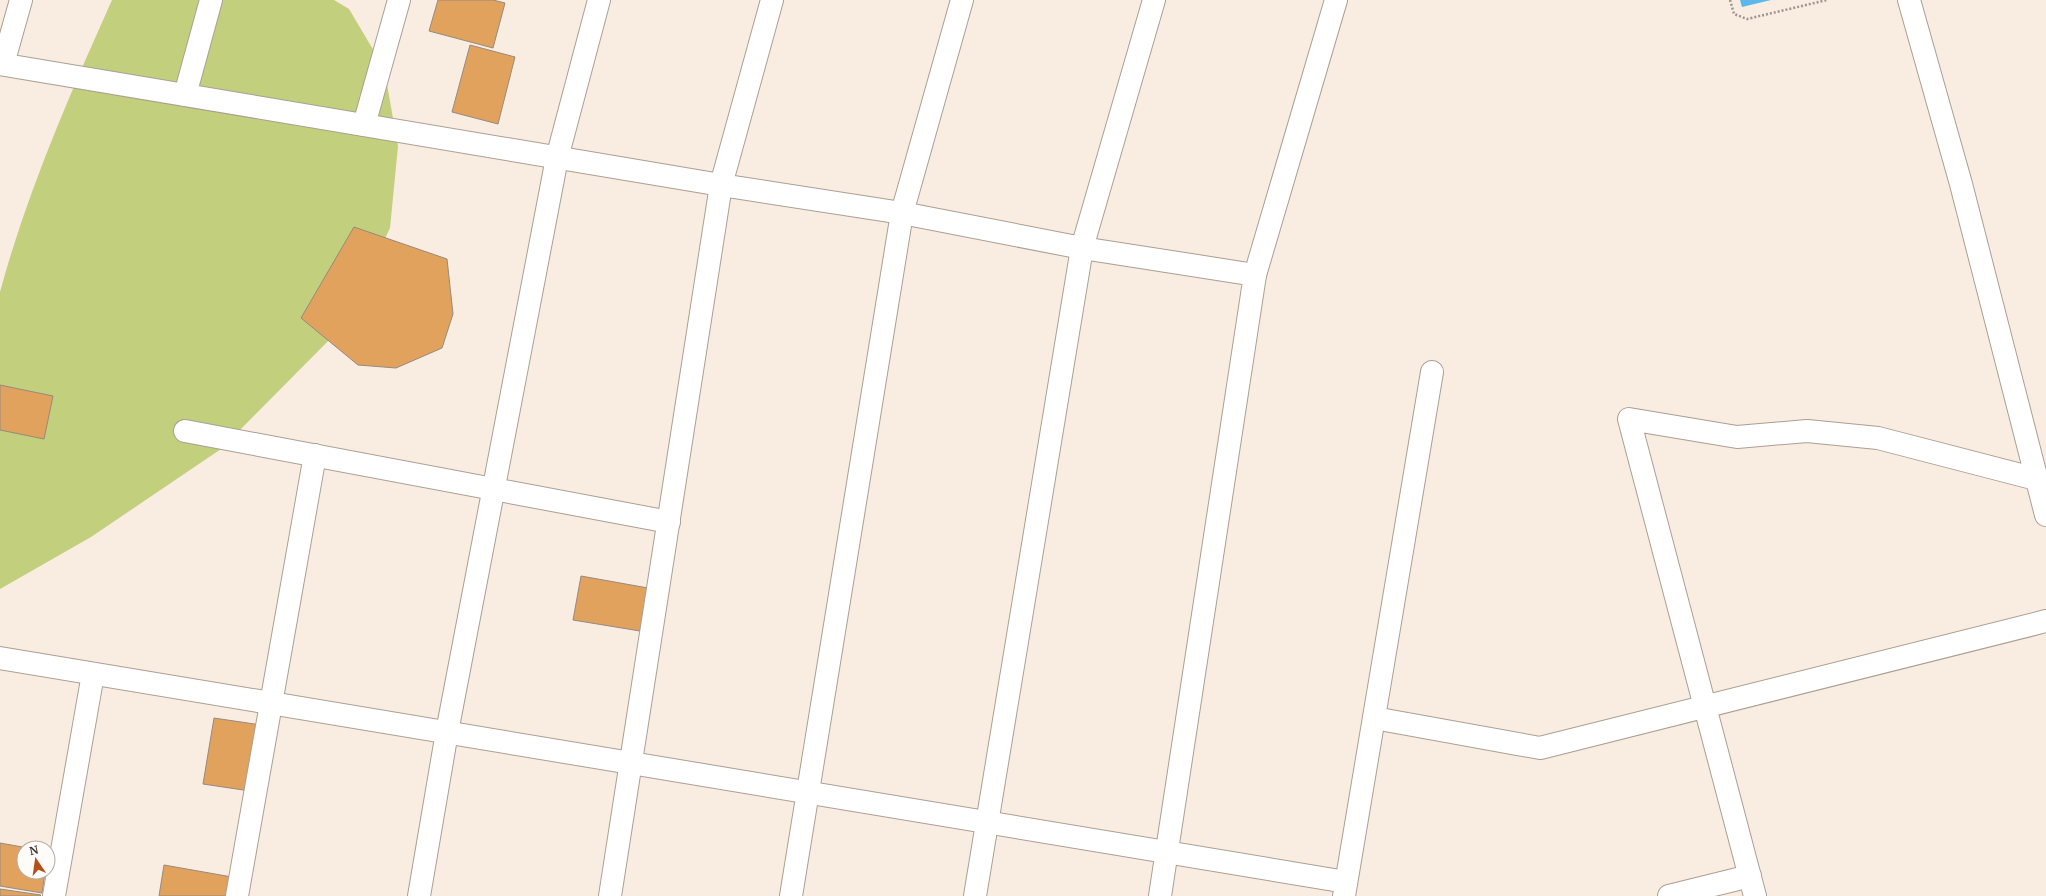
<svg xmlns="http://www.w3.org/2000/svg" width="2046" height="896" font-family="Merriweather,serif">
	<rect width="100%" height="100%" fill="#f9ece0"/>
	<!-- green -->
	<path fill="#c2cf7c" d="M112 0H334L349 9 384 68 398 146 390 228 344 325 221 449 91 537 0 589V292C27 192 70 94 112 0Z"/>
	<!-- water -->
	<polygon fill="#5bb8ea" points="1740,0 1771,0 1742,7"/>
	<!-- building -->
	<g fill="#e1a25d" stroke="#968a7f">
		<polygon points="438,0 493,0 505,3 493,48 429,31"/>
		<polygon points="470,45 515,57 498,124 452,112"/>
		<polygon points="354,227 447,259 453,314 442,348 396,368 358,365 301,318"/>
		<polygon points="0,385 53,396 44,439 0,430"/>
		<polygon points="581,576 648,588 640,631 573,620"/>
		<polygon points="214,718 261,725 250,791 203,784"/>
		<polygon points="0,843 28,848 24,848 24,872 45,872 42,893 0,886"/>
		<polygon points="164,865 232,877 228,896 159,896"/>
		<polygon points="0,889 41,895 40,896 0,896"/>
	</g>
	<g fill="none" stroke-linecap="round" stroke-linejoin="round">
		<defs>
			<g id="street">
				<polyline points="1909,0 1961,184 2046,515"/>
				<polyline points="0,64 721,185 902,213 1082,248 1255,275"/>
				<polyline points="3,64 21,0"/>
				<polyline points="185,95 211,0"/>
				<polyline points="364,125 399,0"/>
				<polyline points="185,431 669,522"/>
				<polyline points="0,658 1346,882"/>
				<polyline points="1374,718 1540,748 2046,621"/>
				<polyline points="54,896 93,674"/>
				<polyline points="237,896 315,455"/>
				<polyline points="419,896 447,732 557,158 599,0"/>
				<polyline points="610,896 721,185 772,0"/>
				<polyline points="791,896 902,213 962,0"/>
				<polyline points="975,896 1082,248 1154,0"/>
				<polyline points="1160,896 1255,275 1336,0"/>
				<polyline points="1344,896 1432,372"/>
				<polyline points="1669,896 1750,876"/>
				<polyline points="1755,896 1629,419 1737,437 1807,431 1878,438 2036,479"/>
			</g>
		</defs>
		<!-- street casing -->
		<use href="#street" stroke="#ab9f94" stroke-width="24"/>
		<!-- path -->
		<polyline stroke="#9e958d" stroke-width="2.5" stroke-dasharray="2 2" stroke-linecap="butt" points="1730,0 1734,14 1747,19 1827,0"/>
		<!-- street -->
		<use href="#street" stroke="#fff" stroke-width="22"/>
	</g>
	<!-- north arrow -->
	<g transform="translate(36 860) rotate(347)"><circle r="19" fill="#fefbf9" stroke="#b0aca9"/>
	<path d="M0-3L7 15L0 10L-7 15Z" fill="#b35017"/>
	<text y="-6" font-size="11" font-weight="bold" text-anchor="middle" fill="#3a3531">N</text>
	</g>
</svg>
